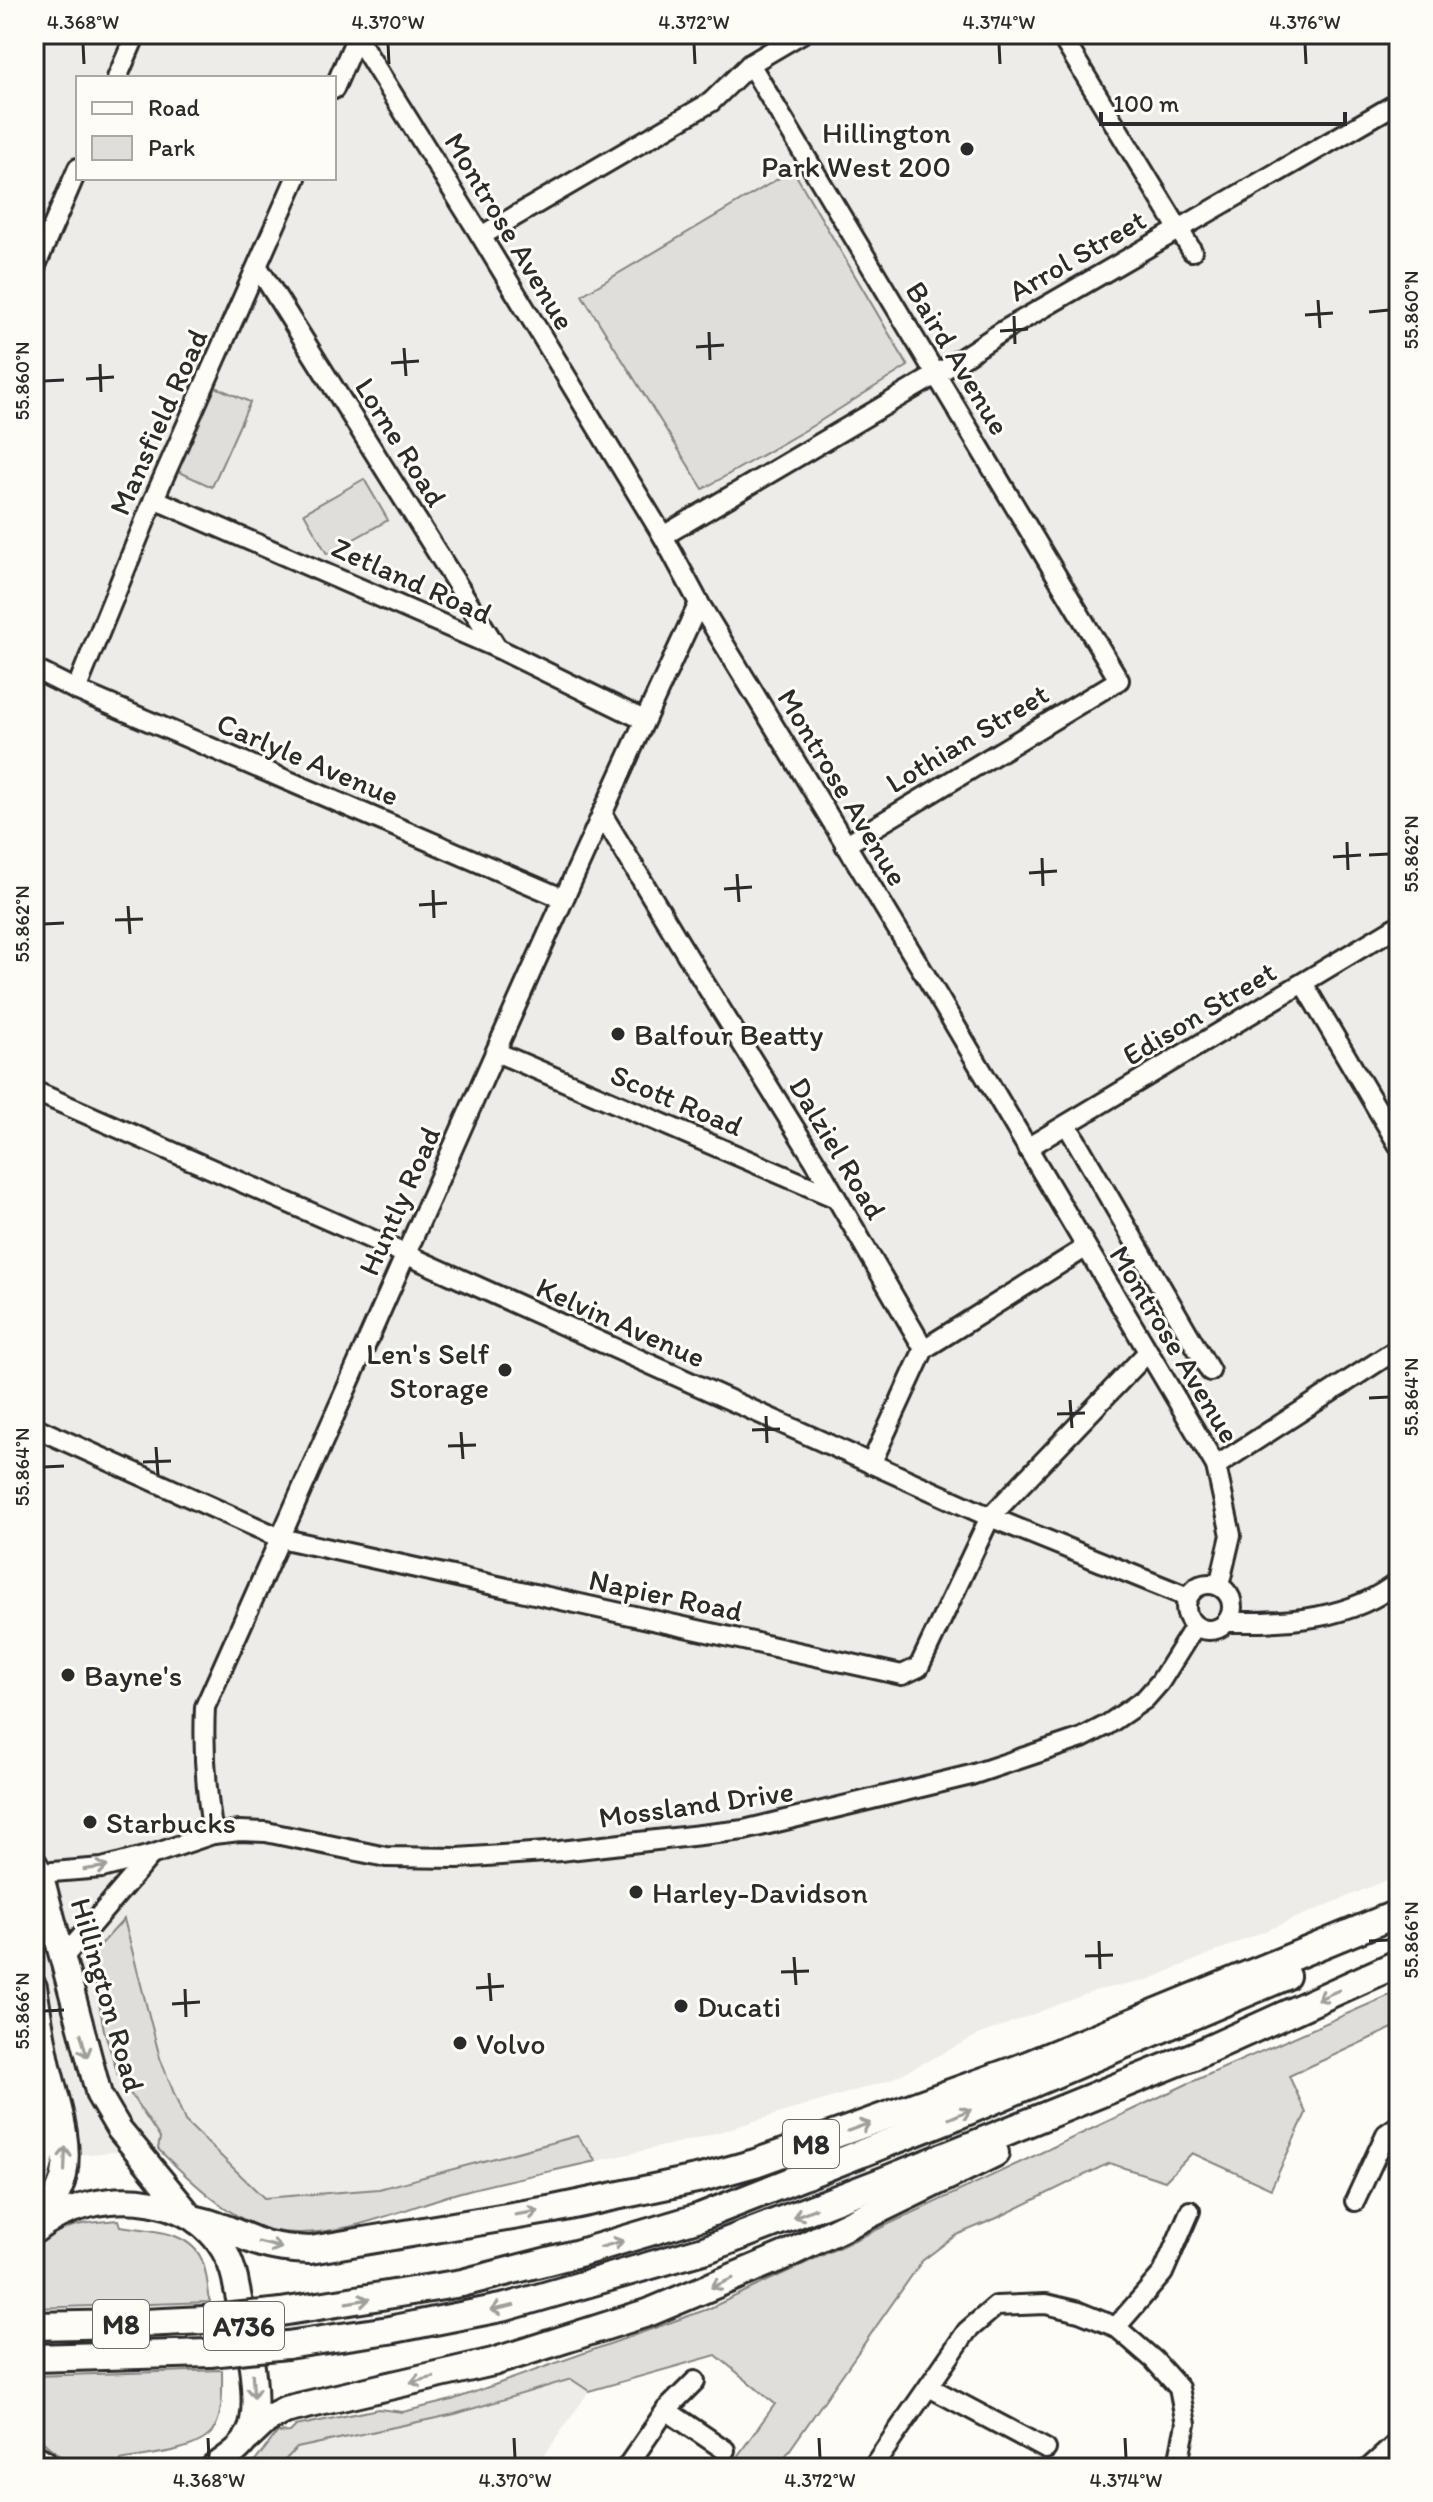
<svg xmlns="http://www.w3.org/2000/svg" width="1433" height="2502" font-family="Itim,sans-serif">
	<rect width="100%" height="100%" fill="#fdfcf7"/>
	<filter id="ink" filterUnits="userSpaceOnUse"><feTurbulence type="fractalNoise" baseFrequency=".0125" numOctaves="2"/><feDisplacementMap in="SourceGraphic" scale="16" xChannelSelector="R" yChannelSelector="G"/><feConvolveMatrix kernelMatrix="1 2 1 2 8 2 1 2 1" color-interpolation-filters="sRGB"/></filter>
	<g filter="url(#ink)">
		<!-- built -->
		<g fill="#edece8" fill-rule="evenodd">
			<path d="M34 34H1399V1875L1145 1981 1097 1990 978 2035 890 2080 699 2138 456 2193 338 2229 298 2233 268 2230 243 2218 202 2191 158 2149 34 2158ZM78 78H334V178H78Z"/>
			<polygon points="571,2379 589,2391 540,2462 540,2468 277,2468 296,2448 455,2414"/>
		</g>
		<!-- green -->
		<g fill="#dfdeda" stroke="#858482" stroke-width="2">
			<polygon points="793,170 908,366 809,428 703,489 582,295"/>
			<polygon points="211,385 250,402 212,487 173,469"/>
			<polygon points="364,479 388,520 327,554 304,513"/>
			<path d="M124 1919 160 2058 185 2121 264 2198 379 2189 577 2136 596 2161C549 2172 500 2181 454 2194 396 2211 332 2243 270 2230 232 2222 186 2176 158 2149L160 2138 118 2075 104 2030 93 1970 96 1950Z"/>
			<polygon points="1399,1991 1399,2025 1289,2076 1306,2113 1271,2189 1192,2153 1165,2181 1109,2163 997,2218 956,2235 922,2261 777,2468 729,2468 775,2404 716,2355 589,2391 571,2379 455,2414 297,2448 277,2468 250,2468 277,2433 290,2432 296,2426 378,2409 403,2412 452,2400 708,2309 1187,2084"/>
			<path d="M118 2220 120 2226C147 2230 187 2230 201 2258 207 2270 208 2289 210 2302L34 2308 36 2243C66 2224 84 2223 118 2220Z"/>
			<path d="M222 2370C222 2389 224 2416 212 2432 196 2452 145 2455 121 2460L120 2468C110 2468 97 2470 87 2468 71 2464 41 2445 34 2430V2376Z"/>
		</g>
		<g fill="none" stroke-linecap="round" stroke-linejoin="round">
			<defs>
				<g id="minor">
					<polyline points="355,34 481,236 663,536 699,603 924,973 1216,1466 1231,1535 1219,1586"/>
					<polyline points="1060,34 1192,251"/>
					<polyline points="1395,34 1399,41"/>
					<polyline points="750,64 1119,680 845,845"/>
					<polyline points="117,78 136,34"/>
					<polyline points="334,89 357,36"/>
					<polyline points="481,236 711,102 750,64 801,34"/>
					<polyline points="258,267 497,648"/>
					<polyline points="34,270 78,168"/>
					<polyline points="154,499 497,648 644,720"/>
					<polyline points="663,536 936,375 1003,331 1399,102"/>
					<polyline points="34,669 76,690 562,898"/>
					<polyline points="76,690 154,499 296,178"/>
					<polyline points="602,814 679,942 818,1166 924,1349"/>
					<polyline points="1303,983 1399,1146"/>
					<polyline points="496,1052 836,1198"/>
					<polyline points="34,1091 405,1254 990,1517 1188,1597"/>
					<polyline points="1067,1125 1210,1371"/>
					<polyline points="1027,1148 1399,925"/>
					<polyline points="34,1427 280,1538 902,1675 919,1667 990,1517 1147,1353"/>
					<polyline points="871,1464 924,1349 1085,1248"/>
					<polyline points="1216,1466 1399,1348"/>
					<circle cx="1209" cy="1607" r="23"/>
					<path d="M1228 1622C1286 1623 1352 1620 1399 1581"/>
					<path d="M213 1834C206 1792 203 1749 205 1707 370 1339 529 968 699 603"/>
					<polyline points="40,1873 102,1868 151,1855 213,1834 240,1831 266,1832 386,1857 458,1858 560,1851 744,1830 971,1775 1082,1738 1107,1725 1145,1699 1160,1682 1195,1626"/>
					<polyline points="63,1958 151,1855"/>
					<polyline points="1355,2201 1386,2134 1399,2125"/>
					<polyline points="1116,2327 1163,2273 1190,2211"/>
					<polyline points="929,2387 1046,2449"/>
					<polyline points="666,2410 725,2450"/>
					<polyline points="626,2468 666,2410 695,2381"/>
					<polyline points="872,2468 967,2331 996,2306 1046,2304 1079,2312 1116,2327 1154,2360 1179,2388 1186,2424 1177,2468"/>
					<polyline points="1369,2468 1399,2441"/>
				</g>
				<g id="major">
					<polyline points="34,1863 40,1873 99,2095 119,2129 188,2213"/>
					<path d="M34 1987C38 2013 42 2039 48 2066 56 2101 71 2139 64 2175 60 2193 49 2209 39 2224"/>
					<path d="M34 2231C97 2181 215 2189 235 2279 242 2318 265 2399 249 2434 242 2449 226 2458 213 2468"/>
				</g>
				<g id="highway">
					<polyline points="34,2058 44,2144 34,2182"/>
					<path d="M197 2220C220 2225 237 2234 258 2242 275 2248 292 2249 310 2250L554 2209 701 2178 755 2163 1020 2068 1399 1913"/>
					<polyline points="281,2312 462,2283 579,2253 700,2217 956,2116 1286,1976"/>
					<polyline points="34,2326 124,2324 204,2320"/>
					<polyline points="287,2345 389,2330 506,2307 707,2249 886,2180 1196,2055 1399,1963"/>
					<polyline points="34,2358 210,2353"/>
					<polyline points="248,2437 266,2420 285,2410 493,2362 650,2312 788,2254 995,2153"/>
					<polyline points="34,2458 43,2463"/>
				</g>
			</defs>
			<!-- minor casing -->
			<use href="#minor" stroke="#2b2b2b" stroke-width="24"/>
			<!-- major casing -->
			<use href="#major" stroke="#2b2b2b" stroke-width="30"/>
			<!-- highway casing -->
			<use href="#highway" stroke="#2b2b2b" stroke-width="32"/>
			<!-- minor -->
			<use href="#minor" stroke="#fdfcf7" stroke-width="18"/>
			<!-- major -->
			<use href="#major" stroke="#fdfcf7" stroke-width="24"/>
			<!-- highway -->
			<use href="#highway" stroke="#fdfcf7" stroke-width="26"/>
			<defs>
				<g id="highway-bridge">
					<polyline points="204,2320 281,2312"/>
					<polyline points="210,2353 287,2345"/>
				</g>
			</defs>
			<!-- highway-bridge casing -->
			<use href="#highway-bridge" stroke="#2b2b2b" stroke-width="32" stroke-linecap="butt"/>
			<!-- highway-bridge -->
			<use href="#highway-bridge" stroke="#fdfcf7" stroke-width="26"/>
		</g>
		<!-- one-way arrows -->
		<defs><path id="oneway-shaft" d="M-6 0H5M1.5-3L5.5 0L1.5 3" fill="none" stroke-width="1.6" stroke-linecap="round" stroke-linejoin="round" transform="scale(2)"/></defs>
		<g stroke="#9e9e9b">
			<use href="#oneway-shaft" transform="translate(96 1868) rotate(-8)"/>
			<use href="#oneway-shaft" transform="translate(1328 1995) rotate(156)"/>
			<use href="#oneway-shaft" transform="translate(84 2046) rotate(75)"/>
			<use href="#oneway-shaft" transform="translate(960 2114) rotate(-23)"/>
			<use href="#oneway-shaft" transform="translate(859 2127) rotate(-20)"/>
			<use href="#oneway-shaft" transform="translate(65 2159) rotate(-88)"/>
			<use href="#oneway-shaft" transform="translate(527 2213) rotate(-9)"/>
			<use href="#oneway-shaft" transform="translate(804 2213) rotate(158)"/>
			<use href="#oneway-shaft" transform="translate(612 2244) rotate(-16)"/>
			<use href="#oneway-shaft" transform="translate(270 2245) rotate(14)"/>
			<use href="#oneway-shaft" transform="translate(722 2283) rotate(157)"/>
			<use href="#oneway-shaft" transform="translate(358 2301) rotate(-9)"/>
			<use href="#oneway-shaft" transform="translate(502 2308) rotate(168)"/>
			<use href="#oneway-shaft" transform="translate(422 2380) rotate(167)"/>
			<use href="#oneway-shaft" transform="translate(253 2386) rotate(87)"/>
		</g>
	</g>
	<!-- ticks -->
	<path fill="none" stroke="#2b2b2b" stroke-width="3" d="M83 44 84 64M388 44 389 64M694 44 695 64M999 44 1000 64M1305 44 1306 64M1318 300 1320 328M1369 312 1389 310M1305 315 1333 313M1014 316 1015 344M1000 331 1028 329M709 332 710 360M696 347 724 345M404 348 406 376M391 363 419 361M100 364 101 392M86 379 114 377M44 381 64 380M1347 842 1348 870M1369 855 1389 854M1333 857 1361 855M1042 858 1043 886M1029 873 1057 871M737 874 739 902M724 889 752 887M433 890 434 918M419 905 447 903M128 906 130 934M115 920 143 919M44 924 64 923M1369 1398 1389 1397M1070 1400 1072 1428M1057 1414 1085 1413M766 1416 767 1443M752 1430 780 1429M461 1432 463 1459M448 1446 476 1445M156 1447 158 1475M143 1462 171 1461M44 1467 64 1466M1099 1941 1100 1969M1369 1941 1389 1940M1085 1956 1113 1955M794 1957 796 1985M781 1972 809 1971M489 1973 491 2001M476 1988 504 1986M185 1989 186 2017M172 2004 200 2002M44 2011 64 2010M208 2438 209 2458M514 2438 515 2458M819 2438 820 2458M1125 2438 1126 2458"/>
	<!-- markers -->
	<g fill="#2b2b2b" stroke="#fdfcf7" stroke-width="3">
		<circle cx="967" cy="149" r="8"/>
		<circle cx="618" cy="1034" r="8"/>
		<circle cx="505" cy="1370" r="8"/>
		<circle cx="68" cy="1675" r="8"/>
		<circle cx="90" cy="1822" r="8"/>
		<circle cx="636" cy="1892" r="8"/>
		<circle cx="681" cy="2006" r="8"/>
		<circle cx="460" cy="2043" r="8"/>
	</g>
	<g text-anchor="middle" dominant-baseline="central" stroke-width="6" stroke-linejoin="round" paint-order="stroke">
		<!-- shield labels -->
		<g fill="#fdfcf7" stroke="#6a6a68" stroke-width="2">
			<rect x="783" y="2120" width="56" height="48" rx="6"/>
			<rect x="93" y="2300" width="56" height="48" rx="6"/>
			<rect x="204" y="2302" width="80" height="48" rx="6"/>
		</g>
		<g font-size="28" font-weight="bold" fill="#2b2b2b">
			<text x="811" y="2144">M8</text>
			<text x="121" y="2324">M8</text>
			<text x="244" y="2326">A736</text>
		</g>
		<!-- poi labels -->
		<g font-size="30" fill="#2b2b2b" stroke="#fdfcf7" text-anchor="start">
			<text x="951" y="132" text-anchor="end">Hillington<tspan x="951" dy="34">Park West 200</tspan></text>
			<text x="634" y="1034">Balfour Beatty</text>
			<text x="489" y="1353" text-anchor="end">Len's Self<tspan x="489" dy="34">Storage</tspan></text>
			<text x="84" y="1675">Bayne's</text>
			<text x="106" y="1822">Starbucks</text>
			<text x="652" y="1892">Harley-Davidson</text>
			<text x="697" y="2006">Ducati</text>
			<text x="476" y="2043">Volvo</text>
		</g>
		<!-- street labels -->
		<g font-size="30" fill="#2b2b2b" stroke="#fdfcf7">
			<text transform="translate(510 231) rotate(59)">Montrose Avenue</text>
			<text transform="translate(1077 255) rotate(-30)">Arrol Street</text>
			<text transform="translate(958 358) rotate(59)">Baird Avenue</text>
			<text transform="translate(158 422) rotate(-66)">Mansfield Road</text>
			<text transform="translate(401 442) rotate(58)">Lorne Road</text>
			<text transform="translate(412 580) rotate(24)">Zetland Road</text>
			<text transform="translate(967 738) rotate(-31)">Lothian Street</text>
			<text transform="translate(308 759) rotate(23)">Carlyle Avenue</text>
			<text transform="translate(843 787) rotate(59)">Montrose Avenue</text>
			<text transform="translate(1199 1013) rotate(-31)">Edison Street</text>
			<text transform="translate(677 1100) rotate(23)">Scott Road</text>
			<text transform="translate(838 1148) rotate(59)">Dalziel Road</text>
			<text transform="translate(399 1201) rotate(-66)">Huntly Road</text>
			<text transform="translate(621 1322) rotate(24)">Kelvin Avenue</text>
			<text transform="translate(1175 1344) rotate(59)">Montrose Avenue</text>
			<text transform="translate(666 1595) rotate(12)">Napier Road</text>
			<text transform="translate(696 1804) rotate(-8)">Mossland Drive</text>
			<text transform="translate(108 1995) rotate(74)">Hillington Road</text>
		</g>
	</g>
	<!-- margin -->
	<rect width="1433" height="2502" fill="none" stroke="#fdfcf7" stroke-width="88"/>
	<!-- legend -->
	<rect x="76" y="76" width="260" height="104" fill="#fdfcf7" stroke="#a9a8a5" stroke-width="2"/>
	<rect x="92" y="102" width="40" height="12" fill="#fdfcf7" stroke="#a9a8a5" stroke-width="2"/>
	<text x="148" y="116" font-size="24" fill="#2b2b2b">Road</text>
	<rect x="92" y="136" width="40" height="24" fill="#dfdeda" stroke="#a9a8a5" stroke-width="2"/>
	<text x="148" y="156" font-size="24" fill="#2b2b2b">Park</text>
	<!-- scale -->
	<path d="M1101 112v12h244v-12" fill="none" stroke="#2b2b2b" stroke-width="4"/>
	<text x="1113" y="112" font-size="24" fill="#2b2b2b" stroke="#fdfcf7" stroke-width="6" paint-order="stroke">100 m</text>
	<rect x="44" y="44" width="1345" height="2414" fill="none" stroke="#2b2b2b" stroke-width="3"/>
	<g font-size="20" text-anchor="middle" fill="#2b2b2b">
		<text x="83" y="29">4.368°W</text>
		<text x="388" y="29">4.370°W</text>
		<text x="694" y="29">4.372°W</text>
		<text x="999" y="29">4.374°W</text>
		<text x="1305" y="29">4.376°W</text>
		<text transform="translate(1411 310) rotate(-90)" y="7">55.860°N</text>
		<text transform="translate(22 381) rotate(-90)" y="7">55.860°N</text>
		<text transform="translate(1411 854) rotate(-90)" y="7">55.862°N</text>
		<text transform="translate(22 924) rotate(-90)" y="7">55.862°N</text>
		<text transform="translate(1411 1397) rotate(-90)" y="7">55.864°N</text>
		<text transform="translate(22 1467) rotate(-90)" y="7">55.864°N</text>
		<text transform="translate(1411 1940) rotate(-90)" y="7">55.866°N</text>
		<text transform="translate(22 2011) rotate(-90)" y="7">55.866°N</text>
		<text x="209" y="2487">4.368°W</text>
		<text x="515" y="2487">4.370°W</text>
		<text x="820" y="2487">4.372°W</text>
		<text x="1126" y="2487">4.374°W</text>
	</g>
</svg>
